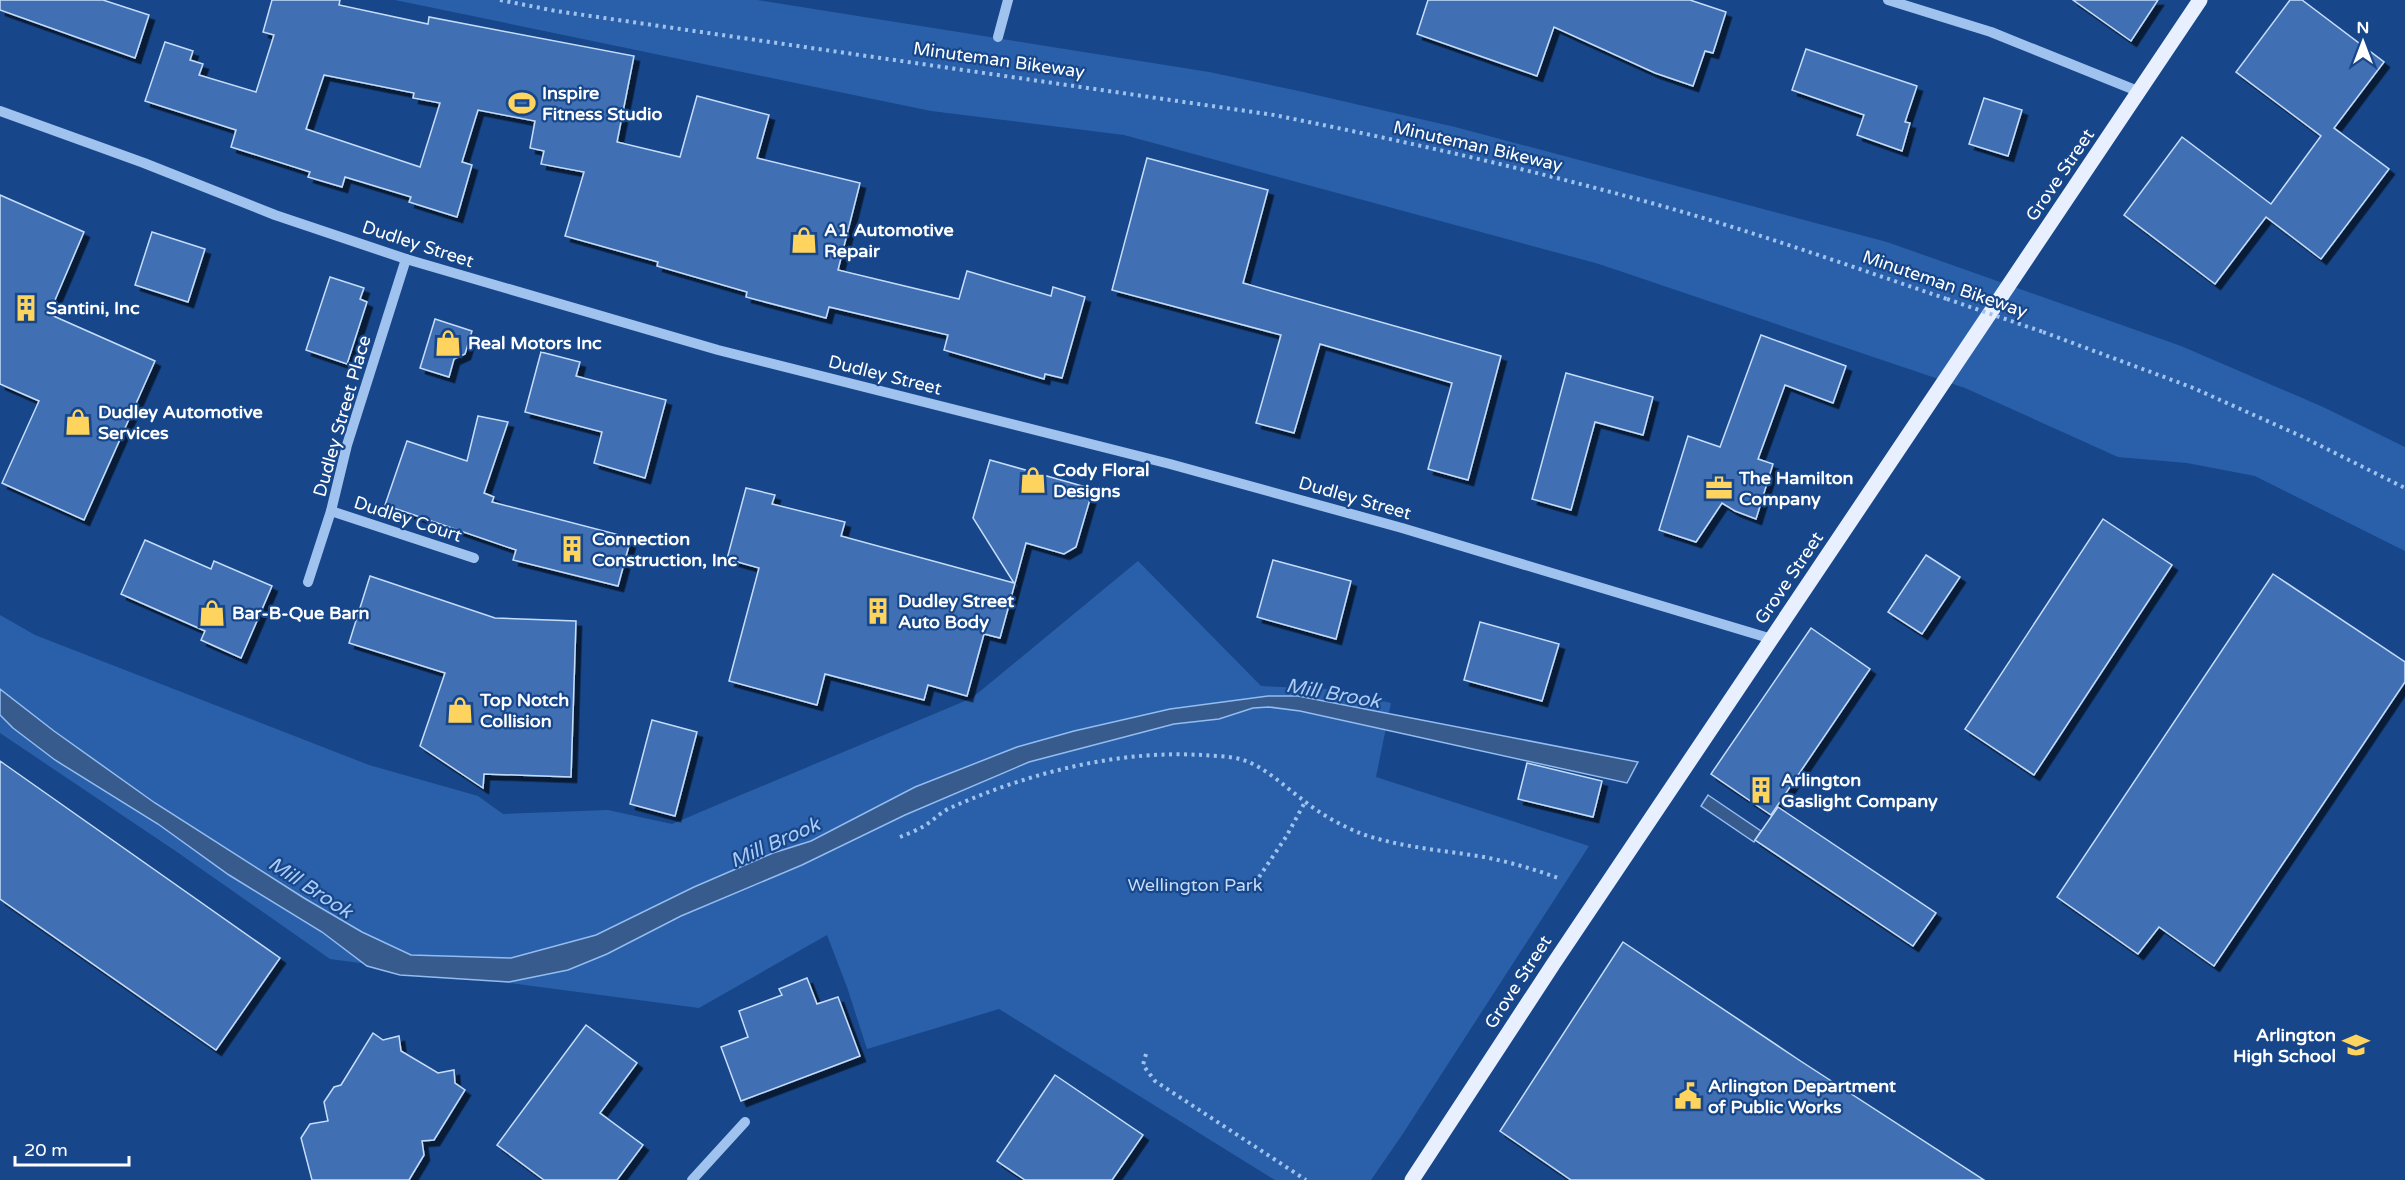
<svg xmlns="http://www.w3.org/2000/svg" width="2405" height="1180" font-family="'Varela Round',sans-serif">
	<defs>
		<filter id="shadow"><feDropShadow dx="5.5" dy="5.5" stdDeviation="0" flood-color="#0009"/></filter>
	</defs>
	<rect width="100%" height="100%" fill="#17478a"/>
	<!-- green -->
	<g fill="#2a60a9">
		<polygon points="395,0 757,0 1209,72 1299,91 1455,127 1887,242 2181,346 2323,407 2405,447 2405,551 2255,476 2187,463 2118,457 1965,388 1599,264 1124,135 931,111"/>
		<polygon points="1138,561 1261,686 1330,689 1391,703 1376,777 1589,846 1402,1135 1371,1180 1275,1180 999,1009 867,1049 847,987 827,935 699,1008 330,959 177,852 0,733 0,615 35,635 369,765 478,796 503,814 608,810 672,824 972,698"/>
	</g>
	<!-- water -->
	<g fill="#385b8d" stroke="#93bcf1" stroke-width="1.5">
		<polygon points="0,689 54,731 155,803 304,898 362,932 411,955 511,958 596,935 694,887 773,853 811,841 915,787 1017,747 1074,731 1170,709 1268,696 1298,696 1638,762 1627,783 1300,711 1269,707 1253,708 1219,719 1174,724 1029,762 905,815 802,865 681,916 607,954 568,970 509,982 400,975 367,966 322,932 229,875 158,824 55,760 13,728 0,715"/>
		<polygon points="1708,795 1761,831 1754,842 1701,806"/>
	</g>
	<!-- building -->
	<g fill="#4070b3" stroke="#c6ddfa" stroke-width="1.5" fill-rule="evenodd" filter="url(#shadow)">
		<polygon points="0,0 103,0 149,15 135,58 0,10"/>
		<path d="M272 0H340L339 5 428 24 429 17 634 56 617 142 680 157 697 96 769 115 757 158 860 183 838 270 959 299 967 271 1051 296 1053 287 1085 297 1062 378 1045 374 1044 379 944 350 948 335 829 307 826 318 746 297 747 292 657 266 658 262 565 236 584 172 541 164 544 151 530 148 535 121 478 110 462 162 472 165 457 217 409 202 411 197 345 177 342 187 308 177 310 172 231 147 236 130 145 101 165 42 193 51 190 60 203 64 199 75 256 92 274 35 263 32ZM324 75 414 93 413 98 440 103 420 167 306 129Z"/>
		<polygon points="1428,0 1690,0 1726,12 1713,53 1705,51 1693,86 1655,73 1554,27 1537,76 1417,34"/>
		<polygon points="2073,0 2158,0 2131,41"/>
		<polygon points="2290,0 2302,0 2384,62 2334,128 2389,169 2321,259 2266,217 2215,284 2124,215 2182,137 2271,204 2321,136 2236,72"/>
		<polygon points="1806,49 1917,86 1905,122 1910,123 1902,151 1857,135 1864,115 1792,90"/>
		<polygon points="1984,98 2022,110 2008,156 1969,144"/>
		<polygon points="1147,158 1268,190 1243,283 1501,356 1468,480 1428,469 1452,383 1320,344 1294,433 1256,423 1281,335 1112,290"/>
		<polygon points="0,195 84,232 49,314 155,361 84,520 2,483 39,401 0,384"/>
		<polygon points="152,232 205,249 188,302 135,285"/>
		<polygon points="330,277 364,288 360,299 367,302 347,364 306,350"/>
		<polygon points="435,319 472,331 465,354 454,359 449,377 420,368"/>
		<polygon points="1761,335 1846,366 1833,403 1785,385 1758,459 1773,464 1756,519 1735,511 1722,503 1696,542 1659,530 1688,436 1720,447"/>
		<polygon points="541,352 580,362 576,376 666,400 645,478 594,463 602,432 525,412"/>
		<polygon points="1566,373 1653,397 1643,435 1595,422 1571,510 1532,499"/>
		<polygon points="478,416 508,422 484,493 494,497 492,502 631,538 618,586 513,560 516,550 385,505 407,441 467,461"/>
		<polygon points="990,460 1093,489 1076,547 1064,554 1026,543 1000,638 984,634 967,696 928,685 924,700 825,674 817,705 729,681 759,568 727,559 746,488 775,495 772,504 845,522 841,536 1014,583 973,518"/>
		<polygon points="2103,519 2172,565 2034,775 1965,729"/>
		<polygon points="145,540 211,569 214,561 272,586 241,658 201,640 205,631 121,594"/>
		<polygon points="1926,555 1960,577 1922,634 1888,612"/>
		<polygon points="1273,560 1351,581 1336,639 1257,617"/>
		<polygon points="2273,574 2405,662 2405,682 2214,966 2159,927 2138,954 2057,897"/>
		<polygon points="370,576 495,618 576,621 571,777 484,774 483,788 420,746 445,673 349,643"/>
		<polygon points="1480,622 1559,644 1542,701 1464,680"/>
		<polygon points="1811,628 1870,669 1771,815 1711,774"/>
		<polygon points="652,720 697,732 675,816 630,804"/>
		<polygon points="0,761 280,958 216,1050 0,899"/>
		<polygon points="1527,763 1602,781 1593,817 1518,799"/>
		<polygon points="1778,807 1936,913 1913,946 1755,840"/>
		<polygon points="1623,942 1799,1060 1984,1180 1571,1180 1500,1131"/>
		<polygon points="807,978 817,1004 838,997 860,1056 741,1101 721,1047 748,1037 739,1011 782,995 779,989"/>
		<polygon points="586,1025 637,1063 600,1113 643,1145 617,1180 544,1180 497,1145"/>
		<polygon points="373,1033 383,1040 399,1036 401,1051 438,1073 454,1070 455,1083 465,1090 434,1140 422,1141 424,1155 409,1180 312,1180 301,1138 310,1124 328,1121 324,1102 334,1087 341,1085"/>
		<polygon points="1055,1075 1143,1135 1112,1180 1025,1180 997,1161"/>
	</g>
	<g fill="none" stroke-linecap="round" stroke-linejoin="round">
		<!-- path -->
		<g stroke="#a0c2ee" stroke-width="4" stroke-dasharray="3 4.5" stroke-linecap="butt">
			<path d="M500 0 556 11 1274 115C1404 141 1534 170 1662 206 1758 233 1853 267 1947 299"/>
			<polyline points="2043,332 2191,387 2301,436 2405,488"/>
			<path d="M900 837C908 834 917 830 924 826 934 820 941 812 950 808 1028 773 1117 750 1202 755 1215 756 1230 756 1243 760 1265 767 1284 786 1303 800 1320 814 1342 826 1362 834 1400 847 1439 850 1478 856 1507 861 1534 869 1561 879"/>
			<polyline points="1259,877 1286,837 1305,802"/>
			<polyline points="1146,1054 1143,1065 1155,1081 1306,1180"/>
		</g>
		<!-- minor -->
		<g stroke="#a0c2ee" stroke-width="10">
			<polyline points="1888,0 1991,32 2140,92"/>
			<polyline points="998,37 1008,0"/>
			<polyline points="0,111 144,163 275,215 406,259 718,350 1170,464 1402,528 1772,639"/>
			<polyline points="331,511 474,558"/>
			<polyline points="308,582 331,511 347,445 406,259"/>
			<polyline points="692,1180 745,1122"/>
		</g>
		<!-- major -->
		<polyline stroke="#e8f0ff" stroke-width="15" points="1412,1180 1554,963 2200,0"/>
		<!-- path-bridge -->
		<polyline stroke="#a0c2ee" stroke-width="4" stroke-dasharray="3 4.5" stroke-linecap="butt" points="1947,299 2043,332"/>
	</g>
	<!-- icons -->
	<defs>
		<symbol id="stadium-bare" viewBox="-9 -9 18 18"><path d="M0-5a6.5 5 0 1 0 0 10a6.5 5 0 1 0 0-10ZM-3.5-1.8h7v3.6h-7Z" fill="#ffd45e" stroke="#17478a" stroke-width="2.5" paint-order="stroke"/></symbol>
		<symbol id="shop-bare" viewBox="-9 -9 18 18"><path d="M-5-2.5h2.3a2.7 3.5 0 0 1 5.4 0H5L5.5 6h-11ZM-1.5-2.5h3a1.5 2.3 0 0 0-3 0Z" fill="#ffd45e" stroke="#17478a" stroke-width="2.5" paint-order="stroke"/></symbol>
		<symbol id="building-bare" viewBox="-9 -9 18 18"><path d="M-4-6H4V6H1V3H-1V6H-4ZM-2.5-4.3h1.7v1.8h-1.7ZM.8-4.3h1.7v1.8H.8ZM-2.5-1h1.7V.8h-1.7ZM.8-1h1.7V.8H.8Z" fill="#ffd45e" stroke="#17478a" stroke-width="2.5" paint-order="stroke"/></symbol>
		<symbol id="office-bare" viewBox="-9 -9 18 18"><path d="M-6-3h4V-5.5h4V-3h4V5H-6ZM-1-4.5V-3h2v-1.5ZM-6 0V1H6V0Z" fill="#ffd45e" stroke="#17478a" stroke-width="2.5" paint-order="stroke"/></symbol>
		<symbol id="school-bare" viewBox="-9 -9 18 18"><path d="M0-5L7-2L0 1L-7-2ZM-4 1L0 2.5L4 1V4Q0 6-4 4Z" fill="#ffd45e" stroke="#17478a" stroke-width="2.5" paint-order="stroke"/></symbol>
		<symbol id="civic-bare" viewBox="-9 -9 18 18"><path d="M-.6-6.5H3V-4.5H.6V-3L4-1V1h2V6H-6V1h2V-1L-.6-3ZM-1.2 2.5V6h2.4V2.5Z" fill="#ffd45e" stroke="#17478a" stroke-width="2.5" paint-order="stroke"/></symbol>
	</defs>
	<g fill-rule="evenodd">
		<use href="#stadium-bare" x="503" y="84" width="38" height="38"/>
		<use href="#shop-bare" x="785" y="221" width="38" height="38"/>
		<use href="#building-bare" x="7" y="289" width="38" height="38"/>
		<use href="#shop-bare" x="429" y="324" width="38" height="38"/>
		<use href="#shop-bare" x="59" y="403" width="38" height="38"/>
		<use href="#shop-bare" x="1014" y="461" width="38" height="38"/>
		<use href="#office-bare" x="1700" y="469" width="38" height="38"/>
		<use href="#building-bare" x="553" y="530" width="38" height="38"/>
		<use href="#building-bare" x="859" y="592" width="38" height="38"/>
		<use href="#shop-bare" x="193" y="594" width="38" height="38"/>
		<use href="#shop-bare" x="441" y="691" width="38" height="38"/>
		<use href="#building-bare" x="1742" y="771" width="38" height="38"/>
		<use href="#school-bare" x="2337" y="1026" width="38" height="38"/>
		<use href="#civic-bare" x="1669" y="1077" width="38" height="38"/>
	</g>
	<g text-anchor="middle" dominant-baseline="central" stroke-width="4.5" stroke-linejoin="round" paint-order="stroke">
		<!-- street labels -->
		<g font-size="18" fill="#fff" stroke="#17478a">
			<text transform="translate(999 60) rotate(8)">Minuteman Bikeway</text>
			<text transform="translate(1478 146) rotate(13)">Minuteman Bikeway</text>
			<text transform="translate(2060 175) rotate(-56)">Grove Street</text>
			<text transform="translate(418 244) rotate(18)">Dudley Street</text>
			<text transform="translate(1945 284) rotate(19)">Minuteman Bikeway</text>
			<text transform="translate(885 375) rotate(14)">Dudley Street</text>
			<text transform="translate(342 416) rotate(-74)">Dudley Street Place</text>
			<text transform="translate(1355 498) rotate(16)">Dudley Street</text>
			<text transform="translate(408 519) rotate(18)">Dudley Court</text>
			<text transform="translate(1789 578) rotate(-56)">Grove Street</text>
			<text transform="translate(1518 982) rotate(-57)">Grove Street</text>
		</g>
		<!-- poi labels -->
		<g font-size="18" font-weight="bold" fill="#fff" stroke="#17478a" text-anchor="start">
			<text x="542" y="93">Inspire<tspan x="542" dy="21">Fitness Studio</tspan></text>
			<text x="824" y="230">A1 Automotive<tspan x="824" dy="21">Repair</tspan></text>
			<text x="46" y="308">Santini, Inc</text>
			<text x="468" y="343">Real Motors Inc</text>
			<text x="98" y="412">Dudley Automotive<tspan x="98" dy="21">Services</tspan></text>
			<text x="1053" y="470">Cody Floral<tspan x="1053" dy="21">Designs</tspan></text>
			<text x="1739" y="478">The Hamilton<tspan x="1739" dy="21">Company</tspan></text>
			<text x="592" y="539">Connection<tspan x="592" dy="21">Construction, Inc</tspan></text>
			<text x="898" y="601">Dudley Street<tspan x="898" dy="21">Auto Body</tspan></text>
			<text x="232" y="613">Bar-B-Que Barn</text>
			<text x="480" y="700">Top Notch<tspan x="480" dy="21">Collision</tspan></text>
			<text x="1781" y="780">Arlington<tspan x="1781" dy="21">Gaslight Company</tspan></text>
			<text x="2336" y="1035" text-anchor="end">Arlington<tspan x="2336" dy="21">High School</tspan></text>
			<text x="1708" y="1086">Arlington Department<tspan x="1708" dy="21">of Public Works</tspan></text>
		</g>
		<!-- park labels -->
		<g font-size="18" fill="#c6ddfa" stroke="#17478a">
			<text x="1195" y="885">Wellington Park</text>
		</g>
		<!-- water labels -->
		<g font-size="20" font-style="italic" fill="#acccf6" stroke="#17478a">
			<text transform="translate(1333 694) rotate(10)">Mill Brook</text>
			<text transform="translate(775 843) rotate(-24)">Mill Brook</text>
			<text transform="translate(310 888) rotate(33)">Mill Brook</text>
		</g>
	</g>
	<!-- north arrow -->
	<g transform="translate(2363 42)" stroke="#17478a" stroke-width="4.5" paint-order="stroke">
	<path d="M0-4.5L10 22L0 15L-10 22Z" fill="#ffffff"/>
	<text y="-9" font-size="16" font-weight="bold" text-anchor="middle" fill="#ffffff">N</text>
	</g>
	<!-- scale -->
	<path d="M15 1156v9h114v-9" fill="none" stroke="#ffffff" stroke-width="3"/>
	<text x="24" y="1156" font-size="18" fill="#ffffff" stroke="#17478a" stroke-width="4.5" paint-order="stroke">20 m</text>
</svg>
